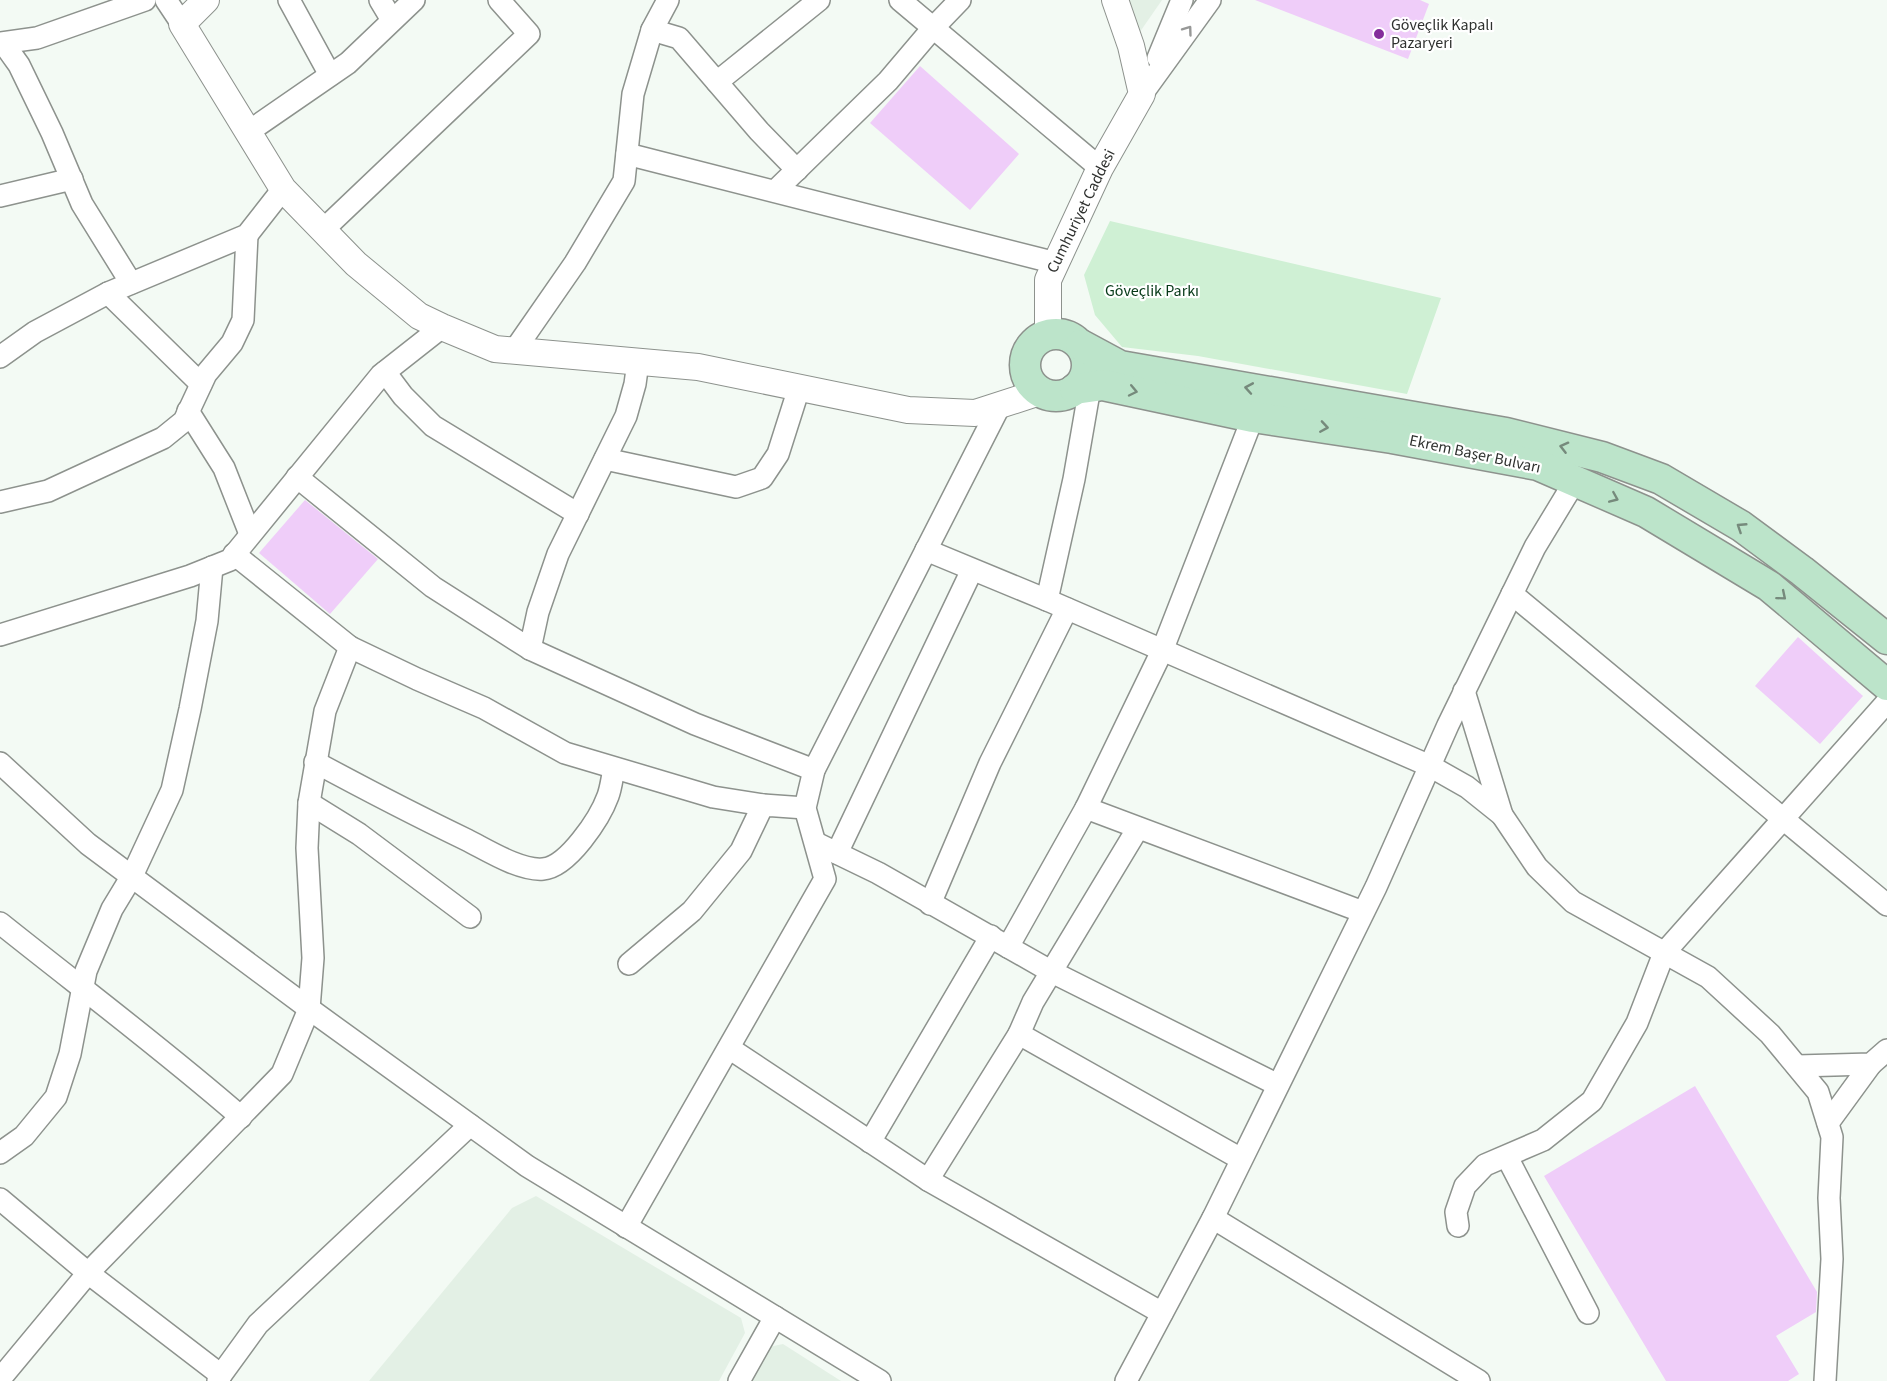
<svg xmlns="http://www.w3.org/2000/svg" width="1887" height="1381" font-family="'Source Sans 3',sans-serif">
	<rect width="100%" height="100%" fill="#f3faf4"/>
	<!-- built -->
	<g fill="#e3f0e5">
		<polygon points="1103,0 1162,0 1126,52"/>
		<polygon points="536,1196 741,1318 745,1333 719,1381 369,1381 512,1208"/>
		<polygon points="783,1344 841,1381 751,1381 769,1347"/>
	</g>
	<!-- park -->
	<polygon fill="#cff0d4" points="1110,221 1441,298 1407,394 1198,356 1122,347 1095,315 1084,275"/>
	<!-- building -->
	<g fill="#efcdf9">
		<polygon points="1255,0 1420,0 1429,4 1408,59"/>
		<polygon points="920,66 1019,154 970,210 870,123"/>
		<polygon points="305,500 378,559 330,614 259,553"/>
		<polygon points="1798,637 1863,696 1820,744 1755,686"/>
		<polygon points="1695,1086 1817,1292 1816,1312 1776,1336 1799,1374 1788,1381 1666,1381 1544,1176"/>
	</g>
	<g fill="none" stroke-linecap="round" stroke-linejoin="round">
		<defs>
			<g id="minor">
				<polyline points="166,0 182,24"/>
				<polyline points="289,0 330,75"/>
				<polyline points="380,0 392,20"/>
				<polyline points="900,0 1100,168"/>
				<polyline points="652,30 679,38 759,131 797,170"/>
				<polyline points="0,43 37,38 145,0"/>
				<polyline points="4,44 19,65 52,133 82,204 131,283"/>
				<polyline points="1158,58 1182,0"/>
				<polyline points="717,82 819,0"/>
				<polyline points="1142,94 1210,0"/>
				<polyline points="248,132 348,63 414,0"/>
				<polyline points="627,154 1056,263"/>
				<polyline points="775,191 888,81 933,28 960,0"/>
				<polyline points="0,196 72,179"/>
				<polyline points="323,230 529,34 499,0"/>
				<polyline points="108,293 201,384"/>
				<polyline points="514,351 575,263 624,181 633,94 652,30 668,0"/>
				<polyline points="0,357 35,332 108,293 247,235 283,189"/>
				<polyline points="385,372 403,396 433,426 578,514"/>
				<polyline points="188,411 224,468 250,534"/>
				<polyline points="605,459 736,487 762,478 778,454 799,388"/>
				<polyline points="297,477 433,587 530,649 695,724 814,770"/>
				<polyline points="0,502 48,491 163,438 184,421 206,374 232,343 243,320 247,235"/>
				<polyline points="926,550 1047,600 1430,766 1467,787 1502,815"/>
				<polyline points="234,554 350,647 417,679 484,708 565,753 713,797 763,805"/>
				<polyline points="1512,594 1887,905"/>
				<polyline points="1047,600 1074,479 1090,387"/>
				<polyline points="0,635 190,576 230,560 381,375 442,327"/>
				<polyline points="530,649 538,612 558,554 626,416 635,384 638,362"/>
				<polyline points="1464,691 1502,815 1537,867 1573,902 1708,977 1770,1034 1818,1092 1832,1137 1829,1198 1832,1259 1825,1381"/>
				<path d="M315 762C365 789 415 815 467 840 487 850 520 871 543 869 568 867 600 818 608 796 611 788 612 778 614 769"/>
				<polyline points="0,763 88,844 315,1013 527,1166 880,1381"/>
				<polyline points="309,803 359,834 470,917"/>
				<polyline points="1086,808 1363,912"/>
				<polyline points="816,843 878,873 1052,972 1278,1085"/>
				<polyline points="837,853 972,570"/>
				<polyline points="930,904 990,763 1067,609"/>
				<path d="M0 923C80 987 163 1049 241 1117"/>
				<polyline points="1008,947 1086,808 1162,651 1253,417"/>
				<polyline points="629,964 692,911 741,851 763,805 805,808"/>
				<polyline points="1019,1034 1241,1159"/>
				<polyline points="729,1048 928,1180 1162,1313"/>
				<polyline points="1797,1066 1871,1064 1887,1050"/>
				<polyline points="1828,1123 1871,1064"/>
				<polyline points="870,1142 991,936"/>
				<polyline points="0,1153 24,1136 56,1097 70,1054 86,971 112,909 132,876 172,790 190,709 207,621 212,567"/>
				<polyline points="1507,1157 1588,1313"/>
				<polyline points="928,1180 1019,1034 1033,1002 1138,828"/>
				<polyline points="0,1199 88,1273 221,1375"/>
				<polyline points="1213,1218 1479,1381"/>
				<polyline points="1458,1226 1456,1212 1465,1186 1485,1165 1543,1140 1592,1101 1637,1023 1664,953 1887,702"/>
				<polyline points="626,1227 825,879 805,808 814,770 1000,405"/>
				<polyline points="0,1379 88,1273 282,1074 309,1009 313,958 307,848 309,803 325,711 350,647"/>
				<polyline points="218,1381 221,1375 258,1324 470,1125"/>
				<polyline points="739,1381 775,1317"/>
				<polyline points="1126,1381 1213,1218 1376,887 1448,725 1535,547 1575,481"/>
			</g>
			<g id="tertiary">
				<polyline points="206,0 182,24 283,189 356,264 419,316 442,327 495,349 698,367 908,410 975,413 1040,392"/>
				<polyline points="1048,335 1048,280 1100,168 1142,94 1131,46 1115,0"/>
			</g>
			<g id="secondary">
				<circle cx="1056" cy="365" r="31"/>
				<polyline points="1081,345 1120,366 1506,433 1602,457 1661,479 1741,526 1802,571 1887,639"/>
				<polyline points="1075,389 1103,385 1253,417 1392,438 1538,465 1646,512 1769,586 1887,685"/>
			</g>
		</defs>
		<!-- minor casing -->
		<use href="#minor" stroke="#8d928d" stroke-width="24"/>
		<!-- tertiary casing -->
		<use href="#tertiary" stroke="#8d928d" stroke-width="28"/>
		<!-- secondary casing -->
		<use href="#secondary" stroke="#8d928d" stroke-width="33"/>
		<!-- minor -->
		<use href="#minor" stroke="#fff" stroke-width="21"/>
		<!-- tertiary -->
		<use href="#tertiary" stroke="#fff" stroke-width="26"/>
		<!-- secondary -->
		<use href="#secondary" stroke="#bce4ca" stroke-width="30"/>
	</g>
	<!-- one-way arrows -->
	<defs><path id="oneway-chevron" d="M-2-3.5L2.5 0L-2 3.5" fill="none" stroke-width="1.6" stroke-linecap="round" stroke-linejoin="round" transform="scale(1.5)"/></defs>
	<use stroke="#979897" href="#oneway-chevron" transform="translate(1188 30) rotate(-54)"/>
	<g stroke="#768a7c">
		<use href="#oneway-chevron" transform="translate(1249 388) rotate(-170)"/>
		<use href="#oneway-chevron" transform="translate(1133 391) rotate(12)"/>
		<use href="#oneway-chevron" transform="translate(1324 427) rotate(9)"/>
		<use href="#oneway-chevron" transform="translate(1564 447) rotate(-166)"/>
		<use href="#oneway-chevron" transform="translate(1614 498) rotate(23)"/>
		<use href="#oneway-chevron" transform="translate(1741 527) rotate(-147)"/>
		<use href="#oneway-chevron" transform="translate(1782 596) rotate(40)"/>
	</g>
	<!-- markers -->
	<circle fill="#842d9b" stroke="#fff" stroke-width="2" cx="1379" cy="34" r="6"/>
	<g text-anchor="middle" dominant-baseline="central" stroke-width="4.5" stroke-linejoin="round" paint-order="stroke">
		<!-- poi labels -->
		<g font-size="16" fill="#2f312f" stroke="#fff" text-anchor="start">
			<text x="1391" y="25">Göveçlik Kapalı<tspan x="1391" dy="18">Pazaryeri</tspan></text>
		</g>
		<!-- street labels -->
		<g font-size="16" fill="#2f312f" stroke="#fff">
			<text transform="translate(1081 211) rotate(-64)">Cumhuriyet Caddesi</text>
			<text transform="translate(1475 454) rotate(12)">Ekrem Başer Bulvarı</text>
		</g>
		<!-- park labels -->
		<g font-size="16" fill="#053917" stroke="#fff">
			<text x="1152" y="291">Göveçlik Parkı</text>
		</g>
	</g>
</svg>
